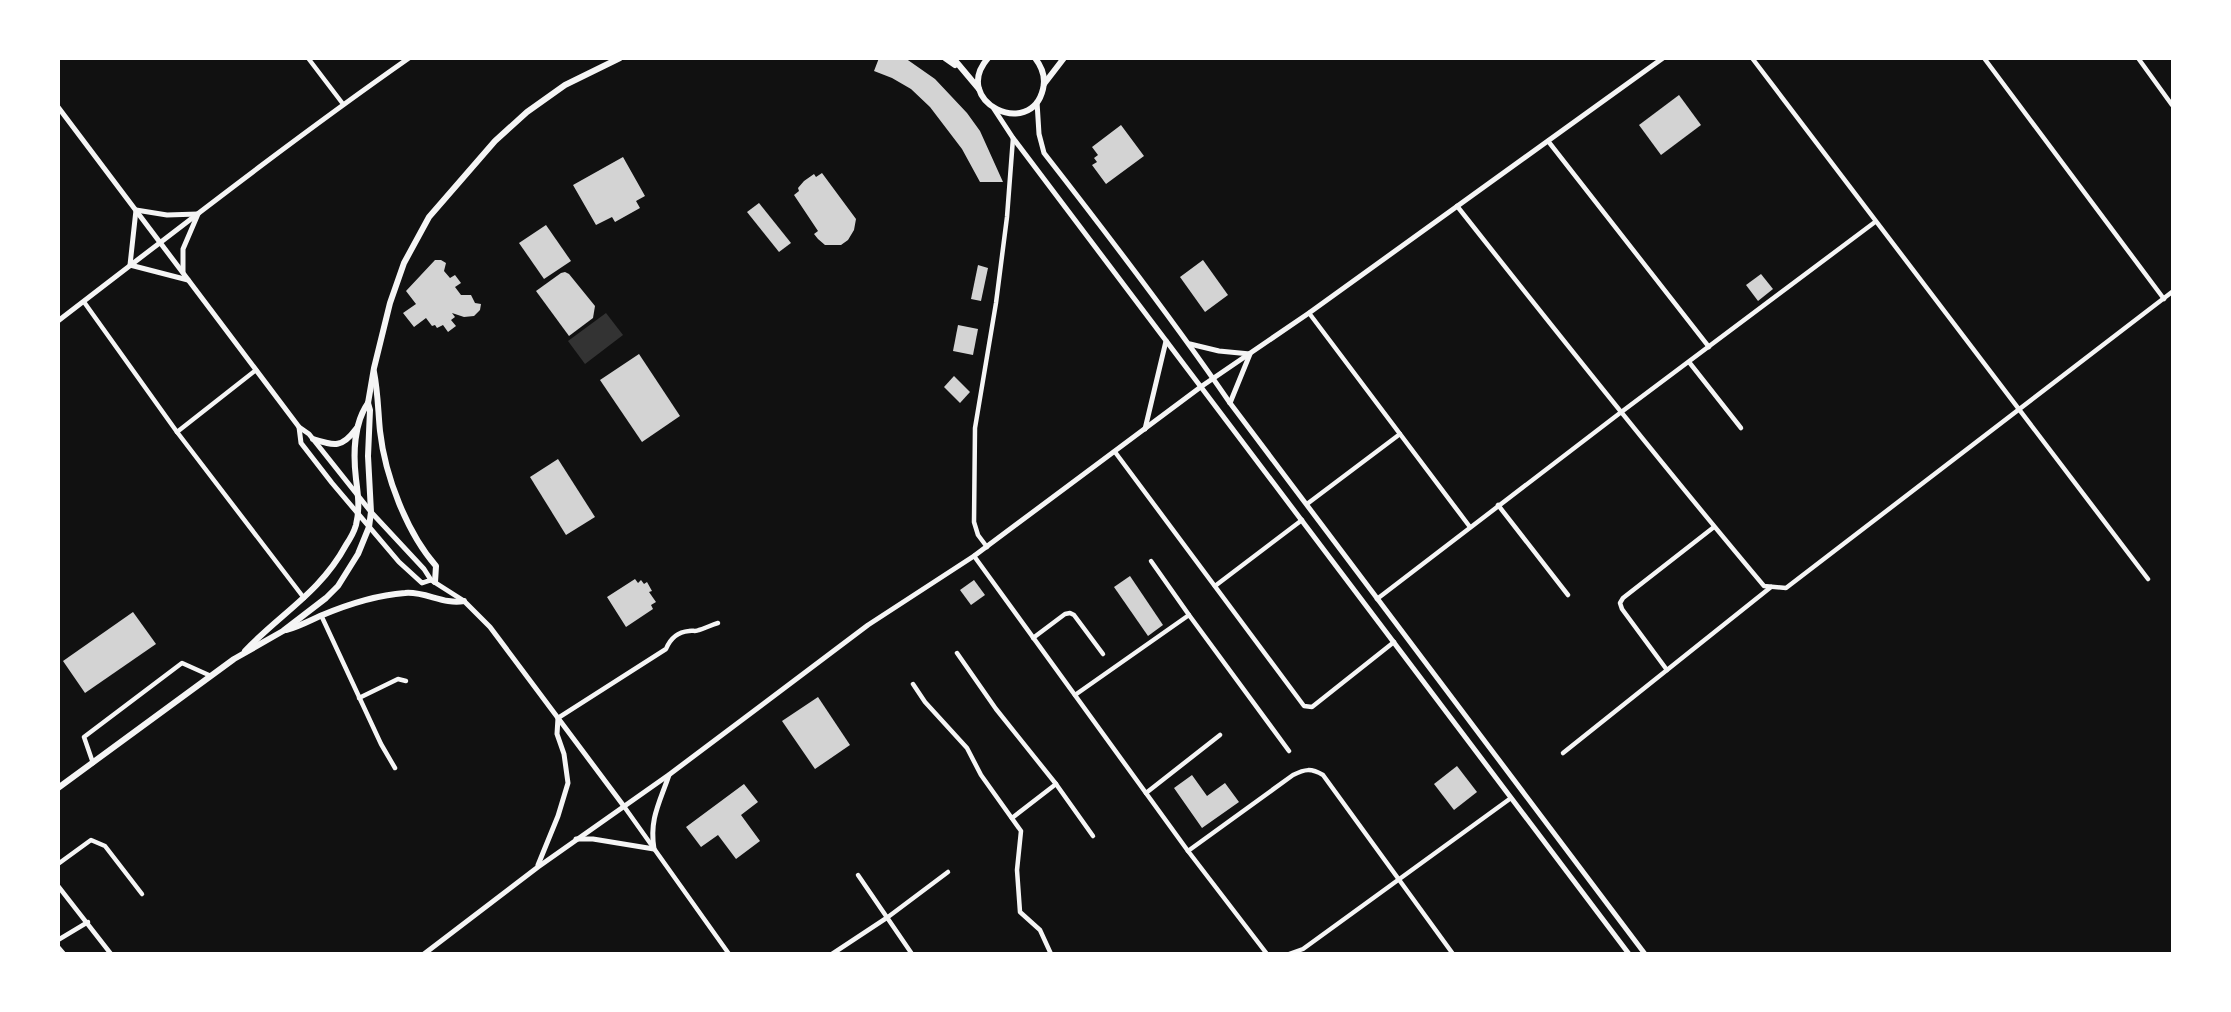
<svg xmlns="http://www.w3.org/2000/svg" width="2231" height="1012" font-family="Rubik,sans-serif">
	<rect width="100%" height="100%" fill="#111"/>
	<!-- water -->
	<polygon fill="#333" points="606,313 623,335 585,364 568,341"/>
	<!-- building -->
	<g fill="#d3d3d3">
		<polygon points="879,58 905,58 935,79 967,113 980,131 1003,182 980,182 962,149 930,107 911,89 892,78 874,71"/>
		<polygon points="1679,95 1701,125 1661,155 1639,125"/>
		<polygon points="1121,125 1144,156 1106,184 1092,165 1097,162 1094,158 1098,155 1092,147"/>
		<polygon points="623,157 645,196 636,201 640,208 615,222 612,217 596,225 573,185"/>
		<polygon points="822,173 856,219 854,230 848,240 841,245 825,245 818,239 814,234 818,231 794,195 799,191 798,188 804,181 814,174 816,177"/>
		<polygon points="759,203 791,243 779,252 747,212"/>
		<polygon points="546,225 571,261 544,279 519,243"/>
		<polygon points="435,260 441,260 446,263 444,271 450,278 455,275 461,283 455,287 461,295 471,295 475,303 481,304 480,310 474,316 464,317 452,313 455,317 451,320 456,326 448,332 443,325 437,328 435,325 432,326 426,318 414,327 403,313 416,304 406,291"/>
		<polygon points="1203,260 1228,295 1205,312 1180,277"/>
		<polygon points="978,265 988,268 981,301 971,299"/>
		<polygon points="565,272 569,274 595,306 593,318 569,336 536,291 561,273"/>
		<polygon points="1761,274 1773,289 1758,301 1746,285"/>
		<polygon points="958,325 978,329 973,355 953,351"/>
		<polygon points="639,354 680,416 642,442 600,380"/>
		<polygon points="954,376 970,392 960,403 944,387"/>
		<polygon points="558,459 595,517 566,535 530,477"/>
		<polygon points="1130,576 1163,625 1148,636 1114,587"/>
		<polygon points="635,579 638,583 641,580 644,584 647,582 652,591 649,592 656,602 651,605 653,609 626,627 607,597"/>
		<polygon points="974,580 985,595 971,605 960,590"/>
		<polygon points="133,612 156,644 85,693 63,661"/>
		<polygon points="818,697 850,745 815,769 782,721"/>
		<polygon points="1457,766 1477,792 1454,810 1434,784"/>
		<polygon points="1192,775 1207,796 1225,783 1239,802 1202,828 1174,788"/>
		<polygon points="744,784 758,802 741,815 760,841 736,859 718,835 701,847 686,827"/>
	</g>
	<g fill="none" stroke-linecap="round" stroke-linejoin="round">
		<!-- minor -->
		<g stroke="#f5f5f5" stroke-width="4.5">
			<polyline points="308,58 343,104"/>
			<polyline points="1752,58 2148,579"/>
			<polyline points="1984,58 2164,299"/>
			<polyline points="2138,58 2172,105"/>
			<polyline points="1548,141 1709,347"/>
			<path d="M1457 206C1558 334 1659 461 1764 586L1786 588 2172 292"/>
			<polyline points="84,302 177,432 304,598"/>
			<polyline points="1309,313 1470,527"/>
			<polyline points="1689,362 1741,428"/>
			<polyline points="177,432 256,370"/>
			<polyline points="1115,452 1304,706 1312,707 1394,642"/>
			<polyline points="1307,504 1400,434"/>
			<polyline points="1498,505 1568,595"/>
			<polyline points="987,547 978,535 974,522 975,428 996,303 1007,217 1013,138"/>
			<polyline points="974,556 1188,851 1267,954"/>
			<polyline points="1151,561 1189,615"/>
			<polyline points="1215,586 1302,520"/>
			<polyline points="1377,599 1620,413 1875,222"/>
			<polyline points="321,615 381,744 395,768"/>
			<polyline points="1033,638 1065,614 1070,613 1074,615 1103,654"/>
			<polyline points="957,653 996,709 1056,784 1012,818"/>
			<polyline points="1667,670 1622,609 1620,603 1623,598 1714,527"/>
			<polyline points="913,684 925,702 967,748 981,775 1021,831 1017,870 1020,912 1040,930 1051,954"/>
			<polyline points="1075,695 1189,615 1289,751"/>
			<polyline points="359,698 398,679 406,681"/>
			<path d="M558 718 666 649C670 639 678 632 689 631 693 630 695 632 699 630 706 628 711 625 718 623"/>
			<polyline points="1563,753 1771,587"/>
			<polyline points="93,763 84,737 182,663 211,676"/>
			<polyline points="1056,784 1093,836"/>
			<polyline points="1146,793 1220,735"/>
			<polyline points="623,805 729,954"/>
			<path d="M1188 851 1293 775C1305 769 1311 768 1323 775L1453 954"/>
			<polyline points="58,864 91,840 105,846 142,894"/>
			<polyline points="858,875 912,954"/>
			<polyline points="58,886 111,954"/>
			<polyline points="58,940 88,922"/>
			<polyline points="58,947 64,954"/>
			<polyline points="832,954 888,917 948,872"/>
			<polyline points="1289,954 1303,949 1511,798"/>
		</g>
		<!-- tertiary -->
		<g stroke="#f5f5f5" stroke-width="5">
			<path d="M1037 102 1039 134 1044 153C1108 235 1171 317 1230 403L1645 954"/>
			<polyline points="58,107 299,427 309,434 371,512 424,569 431,580 464,601 490,627 623,805"/>
			<polyline points="994,109 1013,138 1629,954"/>
			<polyline points="183,272 183,249 198,214 167,215 136,210 130,265 188,280"/>
			<path d="M58 321C174 232 289 142 409 58"/>
			<polyline points="1190,344 1219,351 1250,354 1230,403"/>
			<polyline points="299,427 301,443 332,483 399,562 422,583 431,580"/>
			<polyline points="1145,429 1166,341"/>
			<path d="M576 839H593L654 849C649 819 660 802 669 775"/>
			<polyline points="538,865 558,816 568,783 564,754 557,734 558,718"/>
			<polyline points="424,954 538,867 670,774 868,625 974,556 1202,386 1309,313 1663,58"/>
		</g>
		<!-- secondary -->
		<g stroke="#f5f5f5" stroke-width="6">
			<polyline points="945,58 955,65"/>
			<polyline points="953,58 979,89"/>
			<path d="M988 58C950 102 1031 140 1043 89 1046 77 1042 67 1035 58"/>
			<polyline points="1044,84 1064,58"/>
			<path d="M374 372C378 392 378 411 380 431 385 476 407 533 436 566L435 582"/>
			<path d="M313 439C335 446 342 448 356 429"/>
			<path d="M286 630C298 627 309 621 320 616 346 605 377 595 405 593 425 591 444 605 464 601"/>
			<path d="M245 651C281 613 320 593 346 545 350 539 354 532 356 525 360 509 358 494 356 479 353 454 354 423 368 403"/>
			<polyline points="58,788 234,659 283,631 326,598 338,586 358,554 369,527 371,512 368,456 370,410 368,403 374,368 390,303 404,263 429,217 495,141 527,112 565,85 620,58"/>
		</g>
	</g>
	<!-- border -->
	<rect width="2231" height="1012" fill="none" stroke="#ffffff" stroke-width="120"/>
</svg>
